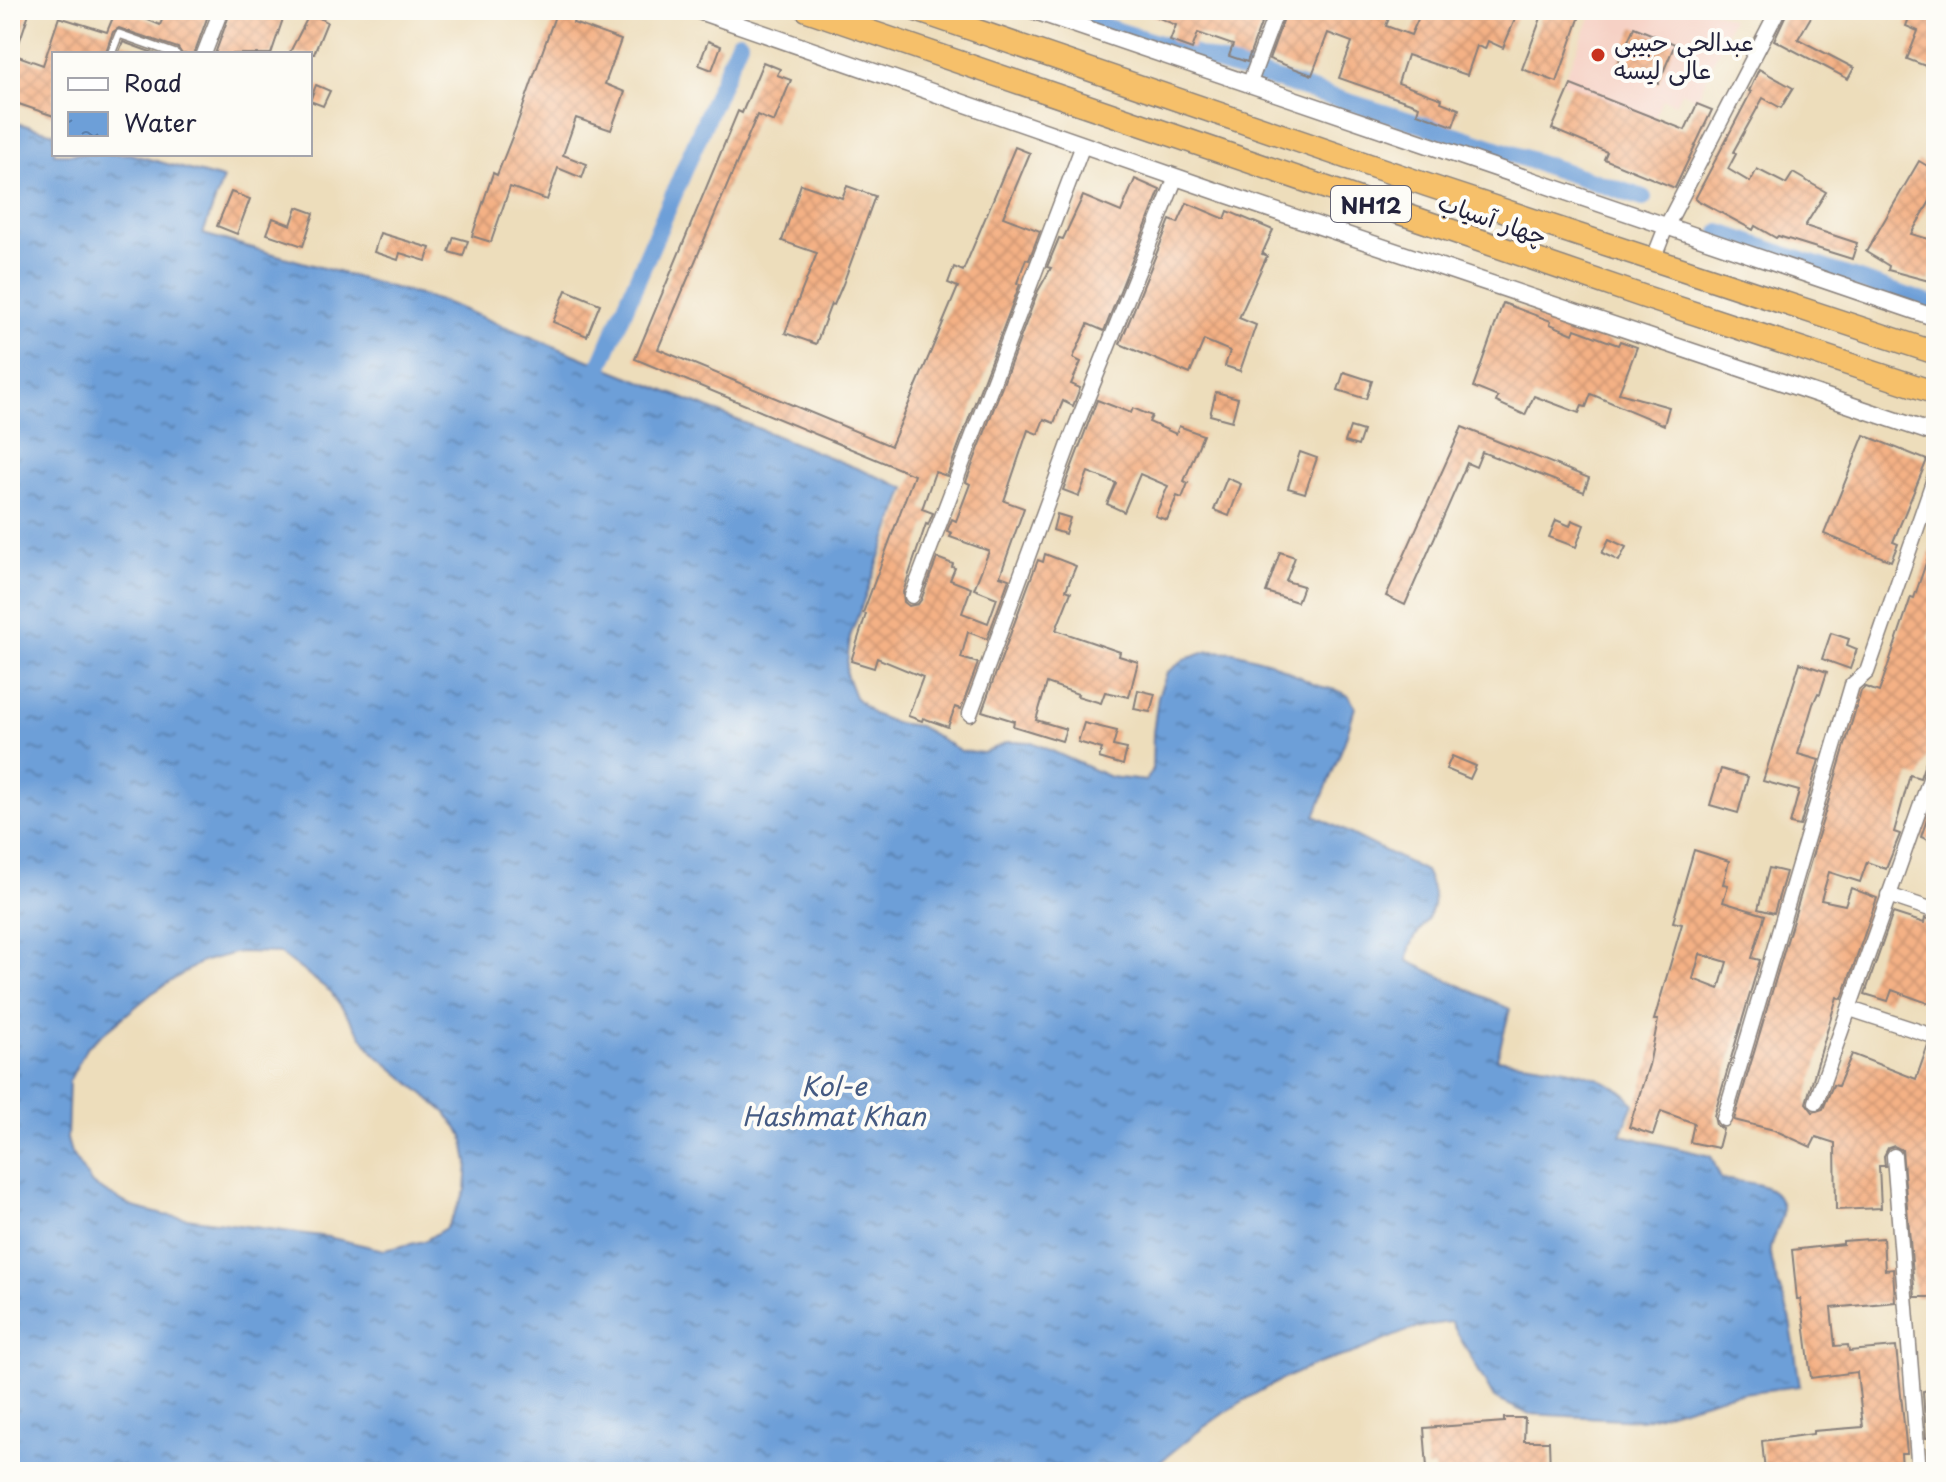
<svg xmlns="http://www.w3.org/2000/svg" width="1946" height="1482" font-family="'Playpen Sans','Playpen Sans Arabic',sans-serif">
	<defs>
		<pattern id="water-ripples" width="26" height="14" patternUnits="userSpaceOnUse" patternTransform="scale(2)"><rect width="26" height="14" fill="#6d9fd8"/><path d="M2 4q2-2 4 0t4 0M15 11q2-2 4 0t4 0" fill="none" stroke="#5981b0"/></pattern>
		<pattern id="building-cross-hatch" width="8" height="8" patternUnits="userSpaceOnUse" patternTransform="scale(2)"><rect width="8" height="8" fill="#f4b185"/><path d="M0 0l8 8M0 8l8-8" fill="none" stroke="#d19874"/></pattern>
	</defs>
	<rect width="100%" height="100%" fill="#fdfcf7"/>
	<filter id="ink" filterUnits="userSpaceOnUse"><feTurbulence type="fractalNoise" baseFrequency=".0125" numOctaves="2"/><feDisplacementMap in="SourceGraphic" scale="16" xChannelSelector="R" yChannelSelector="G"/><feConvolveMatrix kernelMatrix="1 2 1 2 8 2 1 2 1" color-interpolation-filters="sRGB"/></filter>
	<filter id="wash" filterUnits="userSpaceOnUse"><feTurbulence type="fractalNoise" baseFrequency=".006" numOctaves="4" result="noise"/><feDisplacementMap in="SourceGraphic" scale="32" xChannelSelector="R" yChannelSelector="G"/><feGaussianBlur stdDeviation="1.8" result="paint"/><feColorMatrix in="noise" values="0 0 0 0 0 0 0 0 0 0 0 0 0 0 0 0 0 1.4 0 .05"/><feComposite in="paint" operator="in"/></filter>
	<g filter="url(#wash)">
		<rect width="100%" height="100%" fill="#edddbb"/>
		<!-- built -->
		<path fill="#f6d1c5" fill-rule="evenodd" d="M1594 10H1711L1732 19 1697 99 1681 92 1676 104 1662 99 1653 122 1562 83ZM1634 27 1674 45 1658 84 1617 66Z"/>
		<!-- water -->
		<path fill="url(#water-ripples)" stroke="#48608a" stroke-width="2" fill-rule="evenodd" d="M10 121 54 133V154H130L223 179 203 234 444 302 906 488 850 637 846 674 855 697 873 714 895 723 919 726 961 751 984 753 1007 742H1032L1110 777 1146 781 1152 771 1153 733 1158 696 1167 673 1185 659 1209 651 1234 652 1270 662 1315 685 1339 691 1349 696 1355 707 1345 741 1315 816 1425 871C1451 921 1409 923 1408 961L1510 1009 1497 1059C1538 1065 1608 1068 1634 1104L1621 1135 1711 1156 1721 1179C1738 1182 1768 1181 1778 1197 1793 1219 1768 1233 1770 1254 1772 1274 1783 1294 1788 1313 1794 1336 1796 1362 1800 1386L1727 1395 1641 1420 1528 1414 1494 1398 1451 1322C1407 1326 1392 1339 1353 1353 1341 1357 1329 1360 1318 1364 1255 1388 1199 1427 1149 1472H10ZM239 952 279 953 331 992 373 1052 445 1112 463 1136 468 1162 466 1190 447 1227 424 1241 384 1250 328 1237 164 1215 133 1207 92 1184 71 1153 67 1139 69 1081 87 1047 151 994 201 962Z"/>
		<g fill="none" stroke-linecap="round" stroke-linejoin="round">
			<!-- canal -->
			<g stroke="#6d9fd8" stroke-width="18">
				<polyline points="1095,24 1452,134 1643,198"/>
				<polyline points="1720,233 1936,306"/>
				<polyline points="591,387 739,42"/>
			</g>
		</g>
		<g id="blocks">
			<!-- building -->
			<g fill="url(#building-cross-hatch)" fill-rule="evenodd">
				<polygon points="10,10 30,10 15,55 43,65 59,17 107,32 116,10 124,10 160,25 166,10 210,10 194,54 182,54 178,48 119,28 113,32 105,54 54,54 54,116 10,101 16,74 10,72"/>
				<polygon points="231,10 286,10 271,54 215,54"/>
				<polygon points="557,10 577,10 573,23 621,40 605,84 625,92 611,130 576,118 563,155 587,164 582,178 558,168 547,200 510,187 491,242 472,236 493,173 497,175 516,127"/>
				<polygon points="1140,10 1266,10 1247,62 1229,56 1233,45 1198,33 1192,49 1170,41 1176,25"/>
				<polygon points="1287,10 1343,10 1369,19 1372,10 1392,10 1386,26 1411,35 1422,10 1519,10 1503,48 1488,41 1485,49 1477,46 1467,75 1407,55 1398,83 1442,99 1441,102 1459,109 1453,126 1417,113 1419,106 1339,78 1352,42 1328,33 1312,75 1269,59"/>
				<polygon points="1544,10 1582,10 1557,82 1522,69"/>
				<polygon points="1788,10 1815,10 1798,39 1854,68 1848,79 1774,40"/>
				<polygon points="1912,10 1936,10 1936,70 1907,59 1918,31 1906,26"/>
				<polygon points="310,13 327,22 314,54 289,54"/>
				<polygon points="1634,27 1675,44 1658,84 1617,66"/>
				<polygon points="708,41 721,46 712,70 699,65"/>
				<polygon points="123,42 156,54 118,54"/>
				<polygon points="763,62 780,69 777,75 791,80 774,122 757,115 658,349 891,446 958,287 948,283 954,267 963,271 1015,147 1030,153 1003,217 1040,231 1029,260 1026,259 1017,283 1020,284 947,476 935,472 922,509 933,513 928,525 926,524 903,592 904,602 909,606 918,604 921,600 937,558 953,564 952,567 955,568 950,580 971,588 962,613 988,623 997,598 974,589 989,551 950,537 952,533 947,531 952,519 956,521 970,484 966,482 1038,291 1051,268 1047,267 1059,238 1063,239 1083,196 1121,212 1135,179 1160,190 1104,331 1088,324 1073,358 1081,362 1071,384 1080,388 1073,406 1063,401 1054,423 1044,419 1038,434 1028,430 1004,501 1024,508 1000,576 1009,579 987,639 968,632 961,658 978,663 961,709 955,707 948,727 923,718 922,721 908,716 923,677 877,658 874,668 851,661 866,614 863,613 914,475 635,359 738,111 742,113"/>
				<polygon points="1759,69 1793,88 1781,108 1763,98 1733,152 1736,154 1728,169 1750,182 1757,169 1786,184 1793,173 1826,192 1805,226 1857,243 1852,259 1778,236 1776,238 1755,226 1753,230 1695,199 1751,92 1749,91"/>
				<polygon points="316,85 330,91 323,106 310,101"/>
				<polygon points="1571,85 1685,130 1697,104 1712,110 1675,188 1604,159 1607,152 1552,129"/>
				<polygon points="1919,161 1936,171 1936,191 1911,234 1936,241 1936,258 1929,281 1888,270 1889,266 1866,252"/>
				<polygon points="801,184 842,198 847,186 875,196 843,284 834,305 831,304 816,344 785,333 817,253 782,241"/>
				<polygon points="231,192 250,199 237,234 217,226"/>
				<polygon points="1187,203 1225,219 1228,211 1273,230 1262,254 1267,256 1239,318 1256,325 1240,371 1225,366 1230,351 1204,340 1190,374 1120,344 1170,220 1178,223"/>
				<polygon points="297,207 314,213 303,246 267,234 273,218 291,225"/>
				<polygon points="380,233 430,248 426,261 400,253 398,260 374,252"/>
				<polygon points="454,237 468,241 463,256 449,252"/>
				<polygon points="566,290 600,304 587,336 553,322"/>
				<polygon points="1503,303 1551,321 1550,324 1573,334 1575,329 1618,345 1620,341 1637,347 1619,393 1669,407 1664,425 1591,394 1586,407 1582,406 1579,413 1534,396 1525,415 1496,402 1498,397 1473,387"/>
				<polygon points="1344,372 1372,381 1366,399 1338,390"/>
				<polygon points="1216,392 1238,398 1232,421 1210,415"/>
				<polygon points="1097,400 1131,413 1133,408 1152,416 1149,422 1176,434 1179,426 1203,435 1184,481 1188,483 1182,498 1177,496 1167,520 1155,516 1168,486 1140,474 1124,512 1107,504 1116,483 1088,472 1079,496 1063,490"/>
				<polygon points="1350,427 1363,431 1358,446 1345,442"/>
				<polygon points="1462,427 1589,478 1584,492 1482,452 1476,467 1467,463 1405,605 1386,596"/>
				<polygon points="1864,435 1927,460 1893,542 1898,544 1891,561 1824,534"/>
				<polygon points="1300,452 1317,458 1305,493 1288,488"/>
				<polygon points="1227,478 1241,484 1229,516 1214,510"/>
				<polygon points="1057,514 1070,518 1065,534 1053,530"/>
				<polygon points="1556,520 1570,526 1572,520 1584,525 1576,547 1549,537"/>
				<polygon points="1609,539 1626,547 1619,561 1602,553"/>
				<polygon points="1934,540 1936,618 1929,639 1936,642 1936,752 1927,758 1920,778 1910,775 1894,832 1900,834 1886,869 1867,862 1860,882 1829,872 1821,900 1845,905 1851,888 1877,898 1842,999 1837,997 1806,1103 1813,1112 1823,1109 1833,1085 1838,1086 1852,1054 1916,1079 1928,1045 1936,1047 1936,1105 1927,1140 1936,1142 1935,1297 1915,1297 1902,1150 1894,1146 1888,1148 1884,1156 1885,1166 1879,1166 1881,1208 1836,1210 1835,1143 1816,1137 1811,1147 1774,1130 1734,1120 1861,691 1865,687 1879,692 1911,597 1914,598"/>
				<polygon points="1280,552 1295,557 1286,581 1303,586 1297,602 1266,592"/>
				<polygon points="1045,554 1076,566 1066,590 1071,592 1056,630 1120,652 1119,656 1138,662 1129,697 1105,692 1101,703 1077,696 1078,694 1047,683 1036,720 1066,729 1062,741 1013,726 1014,721 982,711 1028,586 1038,560 1043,562"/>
				<polygon points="1831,633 1849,639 1847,645 1857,649 1850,669 1822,659"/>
				<polygon points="1800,663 1827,672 1820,694 1818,693 1813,704 1798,754 1819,760 1800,826 1790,824 1799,791 1763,781"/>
				<polygon points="1138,690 1155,694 1150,712 1134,709"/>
				<polygon points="1084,723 1117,731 1113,746 1127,749 1123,765 1099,758 1102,749 1078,742"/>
				<polygon points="1452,756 1476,766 1470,779 1446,769"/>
				<polygon points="1721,769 1748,777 1738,813 1710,805"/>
				<polygon points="1934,799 1936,800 1936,843 1921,837"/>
				<path d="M1694 850 1729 861 1723 884 1728 885 1723 902 1765 915 1752 958 1760 960 1714 1116 1716 1125 1723 1129 1718 1148 1690 1142 1694 1123 1661 1111 1653 1135 1629 1127 1649 1065 1658 1020H1654L1682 924 1673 922ZM1700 954 1727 962 1719 989 1693 979Z"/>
				<polygon points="1769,868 1786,872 1774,913 1758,909"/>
				<polygon points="1893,913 1924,923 1925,918 1936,922 1936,1006 1892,990 1888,1001 1865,994"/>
				<polygon points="1883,1238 1885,1270 1893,1269 1895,1302 1831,1308 1835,1346 1848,1345 1849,1351 1896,1347 1907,1453 1901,1453 1902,1467 1881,1469 1881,1472 1812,1472 1812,1467 1765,1472 1762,1441 1813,1434 1813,1431 1863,1427 1857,1372 1811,1378 1803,1314 1800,1299 1797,1299 1792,1250 1843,1244 1843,1241"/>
				<polygon points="1936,1389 1936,1438 1926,1438 1923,1391"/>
				<polygon points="1504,1418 1525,1418 1524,1441 1549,1441 1550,1472 1434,1472 1434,1467 1427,1468 1424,1428 1504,1422"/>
			</g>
		</g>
	</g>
	<g filter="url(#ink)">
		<use href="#blocks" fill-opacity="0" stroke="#88807b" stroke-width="2"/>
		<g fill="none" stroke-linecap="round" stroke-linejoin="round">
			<defs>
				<polyline id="service" points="111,54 119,34 176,54"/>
				<g id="minor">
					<polyline points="204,54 221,10"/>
					<polyline points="1249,85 1277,10"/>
					<polyline points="1653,260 1666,227 1778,10"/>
					<polyline points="912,596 1083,145"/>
					<polyline points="970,714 1072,436 1176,177"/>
					<polyline points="1888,895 1936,911"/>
					<polyline points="1850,1009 1936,1037"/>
					<polyline points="1816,1102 1936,762"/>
					<polyline points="1724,1119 1852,685 1867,672 1936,473"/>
					<polyline points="1894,1156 1919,1472"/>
				</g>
				<g id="tertiary">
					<polyline points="696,10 1219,192 1936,434"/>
					<polyline points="1032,10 1936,318"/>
				</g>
				<g id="trunk">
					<polyline points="807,10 1645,297 1936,393"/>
					<polyline points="916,10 1427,185 1936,353"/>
				</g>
			</defs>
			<!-- service casing -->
			<use href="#service" stroke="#88807b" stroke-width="10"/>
			<!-- minor casing -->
			<use href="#minor" stroke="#88807b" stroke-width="17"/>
			<!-- tertiary casing -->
			<use href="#tertiary" stroke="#88807b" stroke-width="19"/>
			<!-- trunk casing -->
			<use href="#trunk" stroke="#88807b" stroke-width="25"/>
			<!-- service -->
			<use href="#service" stroke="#fff" stroke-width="7"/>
			<!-- minor -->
			<use href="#minor" stroke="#fff" stroke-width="14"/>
			<!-- tertiary -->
			<use href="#tertiary" stroke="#fff" stroke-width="16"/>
			<!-- trunk -->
			<use href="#trunk" stroke="#f6c06b" stroke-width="22"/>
		</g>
	</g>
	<!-- markers -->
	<circle fill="#c8321e" stroke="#fdfcf7" stroke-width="3" cx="1598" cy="55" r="8"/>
	<g text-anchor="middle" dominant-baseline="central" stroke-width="8" stroke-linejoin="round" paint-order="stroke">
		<!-- shield labels -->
		<rect fill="#fdfcf7" stroke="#646373" stroke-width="2" x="1331" y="186" width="80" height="36" rx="6"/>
		<g font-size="22" font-weight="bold" fill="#22223b">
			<text x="1371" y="204">NH12</text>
		</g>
		<!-- poi labels -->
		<g font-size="24" fill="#22223b" stroke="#fdfcf7" text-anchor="start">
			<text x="1614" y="41">عبدالحی حبیبی<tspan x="1614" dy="28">عالی لیسه</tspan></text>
		</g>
		<!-- street labels -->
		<g font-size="24" fill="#22223b" stroke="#fdfcf7">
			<text transform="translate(1493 218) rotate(19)">چهار آسیاب</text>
		</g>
		<!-- water labels -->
		<g font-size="26" font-style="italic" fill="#445a82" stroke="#fdfcf7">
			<text x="834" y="1085">Kol-e<tspan x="834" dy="30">Hashmat Khan</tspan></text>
		</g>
	</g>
	<!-- margin -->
	<rect width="1946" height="1482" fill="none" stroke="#fdfcf7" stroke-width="40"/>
	<!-- legend -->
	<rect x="52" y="52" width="260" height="104" fill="#fdfcf7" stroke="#a5a5ac" stroke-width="2"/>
	<rect x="68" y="78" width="40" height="12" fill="#ffffff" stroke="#a5a5ac" stroke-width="2"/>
	<text x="124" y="92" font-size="24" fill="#22223b">Road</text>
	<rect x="68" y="112" width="40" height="24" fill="url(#water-ripples)" stroke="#a5a5ac" stroke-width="2"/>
	<text x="124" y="132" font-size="24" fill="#22223b">Water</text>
</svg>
